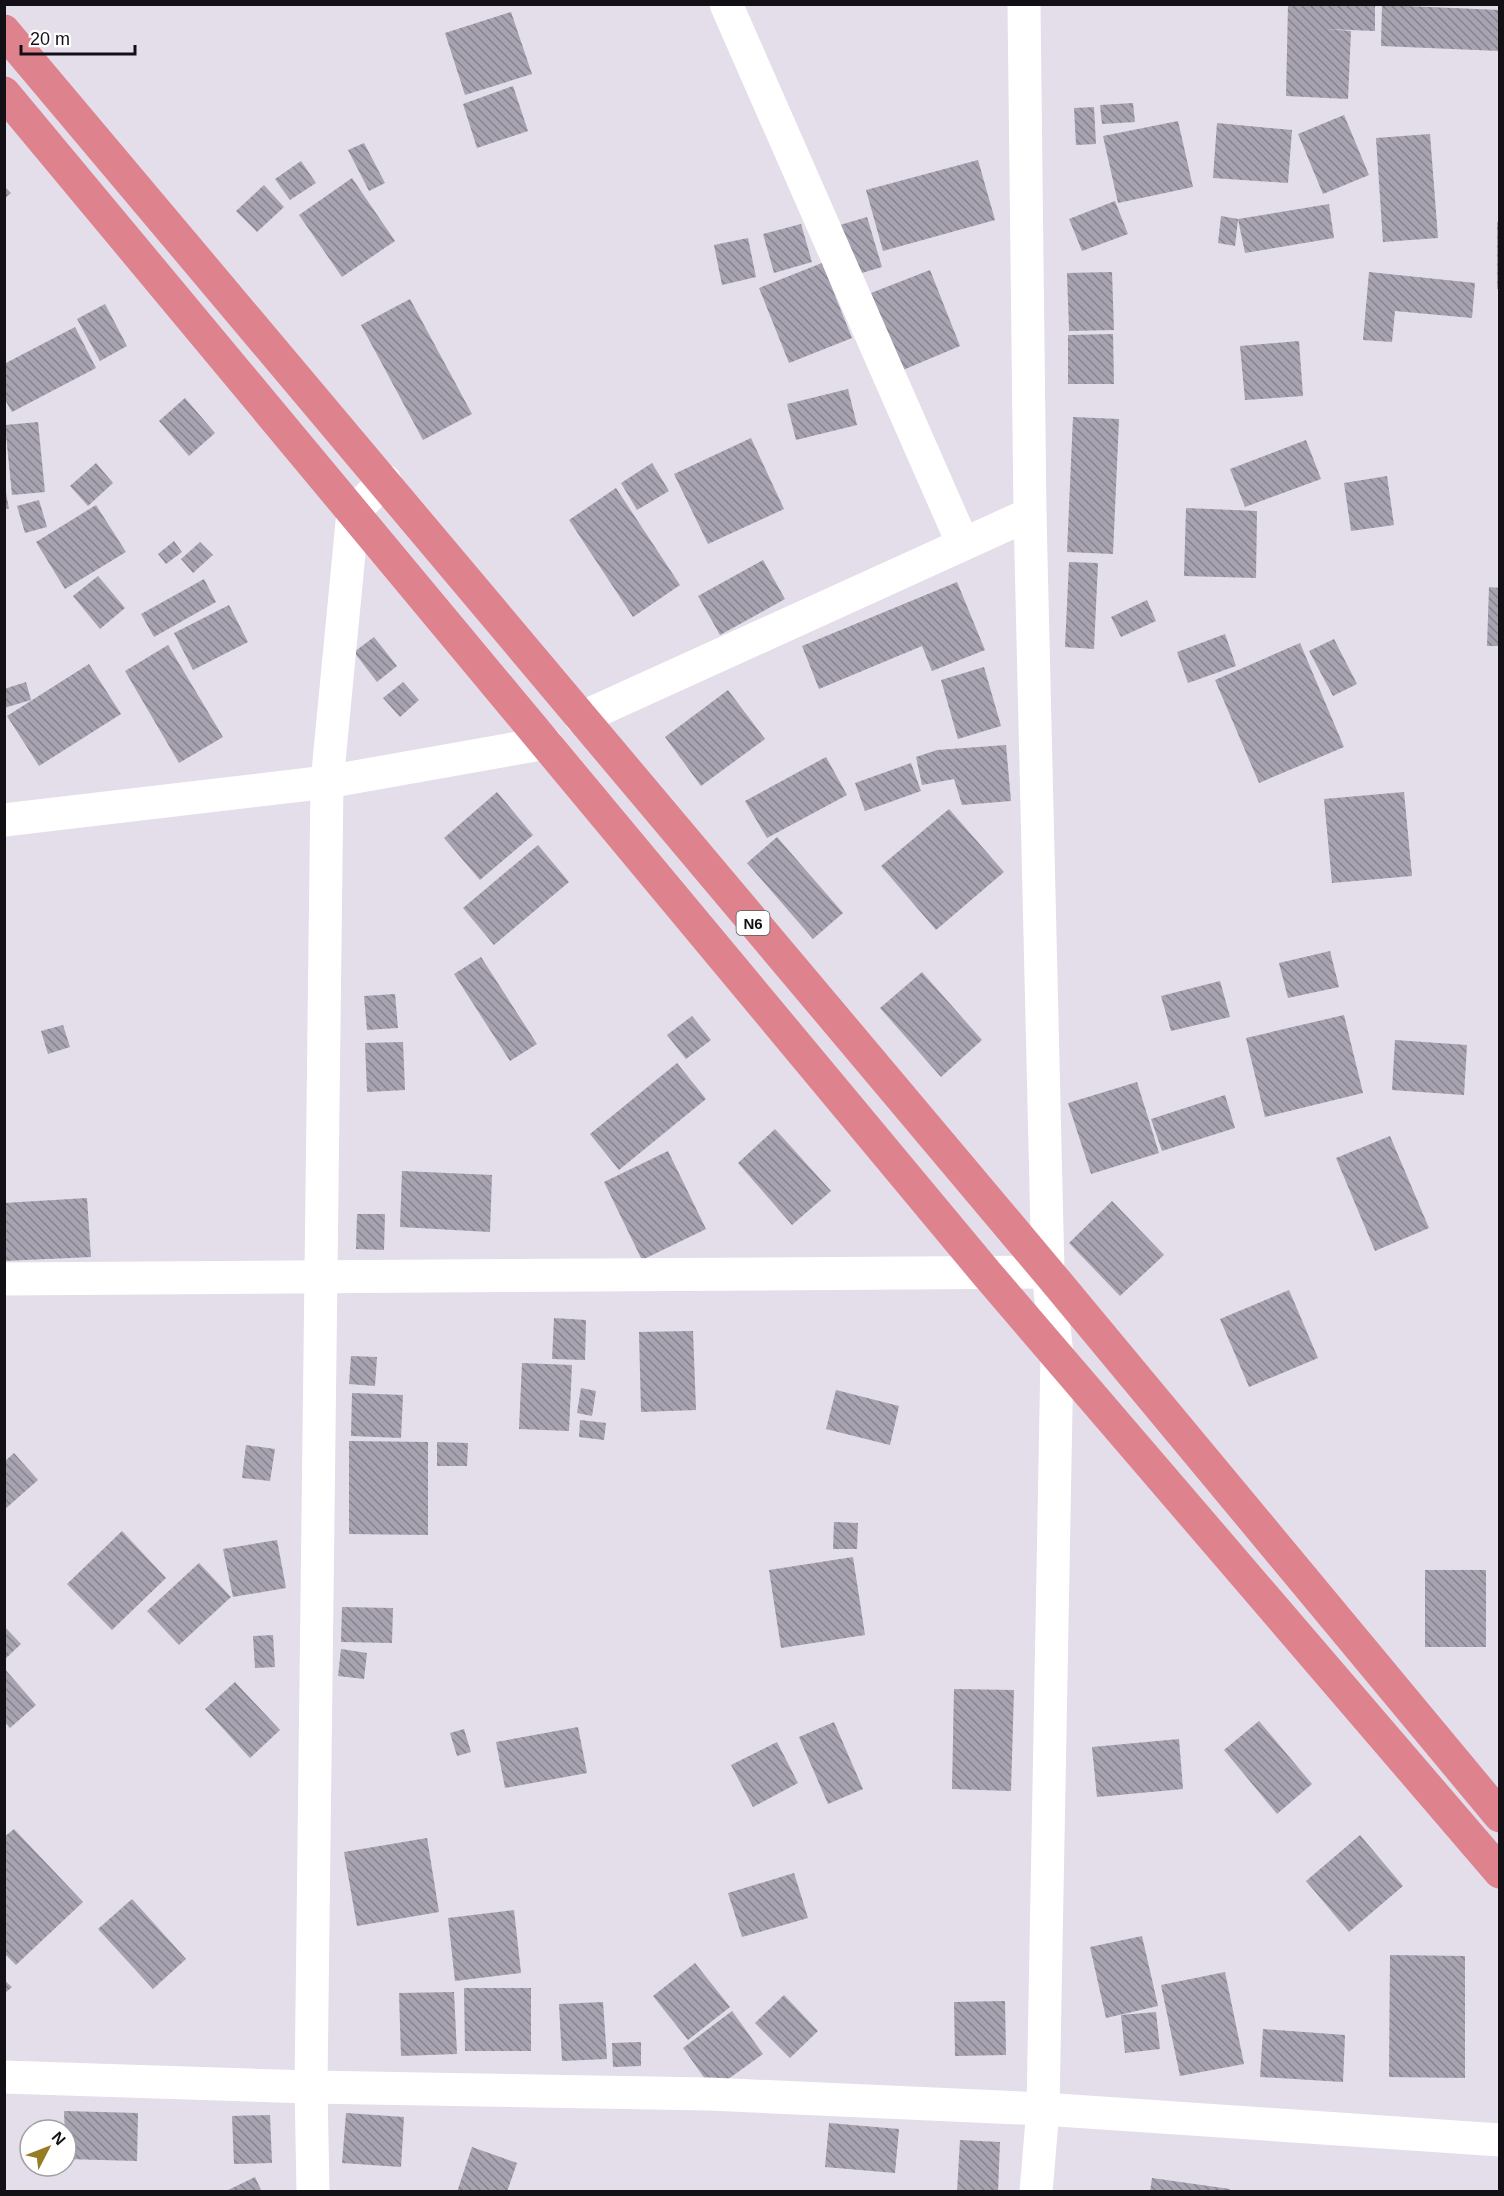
<svg xmlns="http://www.w3.org/2000/svg" width="1504" height="2196" font-family="Helvetica,sans-serif">
	<defs>
		<pattern id="building-back-hatch" width="6" height="6" patternUnits="userSpaceOnUse" patternTransform="scale(1.5)"><rect width="6" height="6" fill="#a8a3b0"/><path d="M-1 5l2 2M0 0l6 6M5-1l2 2" fill="none" stroke="#87838e"/></pattern>
	</defs>
	<rect width="100%" height="100%" fill="#e4ddea"/>
	<!-- building -->
	<g fill="url(#building-back-hatch)">
		<polygon points="1288,4 1375,6 1375,31 1326,29 1351,31 1348,99 1286,96"/>
		<polygon points="1382,5 1500,10 1500,51 1381,46"/>
		<polygon points="511,12 532,74 465,95 445,33"/>
		<polygon points="513,86 528,131 477,148 463,104"/>
		<polygon points="1133,103 1135,122 1102,124 1100,105"/>
		<polygon points="1094,107 1096,144 1076,145 1074,108"/>
		<polygon points="1344,115 1369,175 1323,194 1298,134"/>
		<polygon points="1178,121 1193,187 1118,203 1103,136"/>
		<polygon points="1217,123 1292,130 1288,183 1213,178"/>
		<polygon points="1430,134 1438,238 1383,242 1376,138"/>
		<polygon points="364,143 385,183 369,191 348,150"/>
		<polygon points="978,160 995,220 883,251 866,190"/>
		<polygon points="301,161 316,183 290,200 275,179"/>
		<polygon points="352,178 395,241 342,277 299,215"/>
		<polygon points="264,185 284,207 257,232 236,211"/>
		<polygon points="4,186 11,193 4,199"/>
		<polygon points="1115,201 1128,234 1082,251 1069,219"/>
		<polygon points="1329,204 1334,238 1245,253 1238,219"/>
		<polygon points="1221,216 1238,219 1235,246 1218,243"/>
		<polygon points="867,217 882,267 855,275 840,225"/>
		<rect x="1497" y="222" width="3" height="67"/>
		<polygon points="801,224 812,262 774,273 763,234"/>
		<polygon points="748,238 756,277 722,285 714,245"/>
		<polygon points="822,263 852,338 789,363 759,288"/>
		<polygon points="930,270 960,346 903,370 871,293"/>
		<polygon points="1112,272 1114,330 1069,331 1067,273"/>
		<polygon points="1369,272 1475,283 1472,318 1395,311 1392,342 1363,340"/>
		<polygon points="410,299 472,414 423,440 361,325"/>
		<polygon points="105,304 127,346 100,361 77,319"/>
		<polygon points="75,327 96,368 12,412 4,398 4,364"/>
		<polygon points="1113,334 1114,384 1068,384 1068,335"/>
		<polygon points="1299,341 1303,396 1245,400 1240,346"/>
		<polygon points="848,389 857,425 796,440 787,404"/>
		<polygon points="185,398 215,433 189,456 159,421"/>
		<polygon points="1073,417 1119,419 1113,554 1067,552"/>
		<polygon points="38,422 45,492 12,495 5,425"/>
		<polygon points="751,438 784,509 708,544 674,474"/>
		<polygon points="1306,440 1321,479 1245,507 1230,469"/>
		<polygon points="96,463 113,483 88,506 70,486"/>
		<polygon points="652,463 669,491 637,510 621,483"/>
		<polygon points="1387,476 1394,525 1351,531 1344,483"/>
		<polygon points="4,482 9,509 4,509"/>
		<polygon points="616,488 680,585 633,617 569,520"/>
		<polygon points="39,500 47,527 25,533 17,506"/>
		<polygon points="96,505 126,552 65,589 36,542"/>
		<polygon points="1186,508 1257,511 1256,578 1184,576"/>
		<polygon points="174,541 182,552 166,564 158,554"/>
		<polygon points="200,542 213,555 193,573 181,559"/>
		<polygon points="763,560 785,599 720,635 698,596"/>
		<polygon points="1069,562 1098,563 1094,649 1065,647"/>
		<polygon points="98,576 125,608 100,629 73,596"/>
		<polygon points="204,579 216,602 154,637 141,614"/>
		<polygon points="957,582 985,650 932,671 922,646 819,689 802,646"/>
		<polygon points="1489,587 1500,588 1500,646 1487,646"/>
		<polygon points="1147,600 1156,621 1121,637 1111,617"/>
		<polygon points="229,605 248,642 193,670 174,633"/>
		<polygon points="1225,634 1236,666 1188,683 1177,652"/>
		<polygon points="374,637 397,666 377,682 354,652"/>
		<polygon points="1334,639 1357,684 1333,696 1309,651"/>
		<polygon points="1300,643 1344,747 1259,783 1215,680"/>
		<polygon points="168,645 223,737 179,763 125,671"/>
		<polygon points="89,664 121,714 39,766 7,716"/>
		<polygon points="984,667 1001,726 958,739 941,680"/>
		<polygon points="26,682 31,700 4,708 4,689"/>
		<polygon points="403,682 419,700 400,717 383,698"/>
		<polygon points="728,690 765,739 701,786 665,737"/>
		<polygon points="1006,745 1011,801 962,805 954,779 922,785 916,757 937,750"/>
		<polygon points="826,757 847,795 767,838 745,801"/>
		<polygon points="911,763 921,791 865,811 855,783"/>
		<polygon points="497,792 533,835 480,880 444,838"/>
		<polygon points="1404,792 1412,876 1332,883 1324,799"/>
		<polygon points="949,809 1004,872 936,930 881,866"/>
		<polygon points="777,837 843,913 813,939 747,863"/>
		<polygon points="538,845 569,882 494,945 463,908"/>
		<polygon points="1330,951 1339,987 1288,998 1279,963"/>
		<polygon points="481,957 537,1044 510,1061 454,974"/>
		<polygon points="922,972 982,1040 941,1077 880,1008"/>
		<polygon points="1220,981 1230,1017 1171,1031 1161,996"/>
		<polygon points="395,994 398,1028 367,1030 364,996"/>
		<polygon points="1344,1015 1363,1093 1265,1117 1246,1038"/>
		<polygon points="692,1016 711,1040 686,1059 667,1035"/>
		<polygon points="63,1025 70,1047 48,1054 41,1031"/>
		<polygon points="1395,1040 1467,1045 1464,1095 1392,1090"/>
		<polygon points="403,1042 405,1090 367,1092 365,1043"/>
		<polygon points="677,1063 706,1099 619,1170 590,1134"/>
		<polygon points="1137,1082 1159,1153 1091,1174 1068,1103"/>
		<polygon points="1225,1095 1235,1128 1162,1151 1151,1119"/>
		<polygon points="775,1129 831,1191 792,1225 738,1163"/>
		<polygon points="1390,1136 1429,1228 1375,1251 1336,1158"/>
		<polygon points="668,1151 706,1229 642,1260 604,1182"/>
		<polygon points="402,1171 492,1175 490,1232 400,1227"/>
		<polygon points="87,1198 91,1257 4,1261 4,1203"/>
		<polygon points="1112,1201 1164,1255 1120,1296 1069,1243"/>
		<polygon points="357,1214 385,1214 384,1250 356,1249"/>
		<polygon points="1289,1290 1318,1358 1249,1387 1220,1319"/>
		<polygon points="554,1318 586,1320 585,1360 552,1359"/>
		<polygon points="693,1331 696,1410 641,1412 639,1332"/>
		<polygon points="351,1356 377,1357 375,1386 349,1384"/>
		<polygon points="522,1363 572,1365 569,1431 519,1429"/>
		<polygon points="581,1388 596,1391 592,1416 577,1413"/>
		<polygon points="836,1390 899,1406 890,1445 826,1429"/>
		<polygon points="352,1393 403,1395 401,1438 351,1436"/>
		<polygon points="580,1420 606,1423 604,1440 579,1437"/>
		<polygon points="349,1441 428,1442 428,1535 349,1534"/>
		<polygon points="437,1442 468,1443 467,1466 437,1466"/>
		<polygon points="246,1445 275,1449 270,1481 242,1478"/>
		<polygon points="14,1453 38,1480 4,1510 4,1462"/>
		<polygon points="834,1522 858,1523 857,1549 833,1549"/>
		<polygon points="122,1531 166,1578 112,1630 67,1584"/>
		<polygon points="277,1540 286,1588 233,1597 223,1549"/>
		<polygon points="853,1557 865,1635 781,1648 769,1570"/>
		<polygon points="199,1563 231,1597 179,1645 147,1611"/>
		<rect x="1425" y="1570" width="61" height="77"/>
		<polygon points="342,1607 393,1608 392,1643 341,1642"/>
		<polygon points="4,1626 21,1644 4,1660"/>
		<polygon points="273,1635 275,1667 255,1668 253,1636"/>
		<polygon points="341,1649 367,1653 364,1679 338,1676"/>
		<polygon points="4,1668 36,1705 10,1728 4,1721"/>
		<polygon points="235,1682 280,1730 250,1758 205,1709"/>
		<polygon points="954,1689 1014,1690 1011,1791 952,1789"/>
		<polygon points="1259,1721 1312,1784 1277,1814 1224,1750"/>
		<polygon points="834,1722 863,1789 828,1804 799,1737"/>
		<polygon points="578,1727 587,1773 505,1788 496,1742"/>
		<polygon points="464,1729 471,1752 457,1756 450,1733"/>
		<polygon points="1179,1739 1183,1789 1097,1797 1092,1747"/>
		<polygon points="777,1742 798,1783 753,1807 731,1765"/>
		<polygon points="14,1829 83,1902 16,1965 4,1953 4,1837"/>
		<polygon points="1360,1835 1403,1886 1349,1932 1306,1881"/>
		<polygon points="427,1838 439,1912 357,1926 344,1852"/>
		<polygon points="794,1873 808,1918 742,1937 728,1893"/>
		<polygon points="132,1899 186,1959 153,1989 98,1929"/>
		<polygon points="514,1910 521,1973 455,1981 448,1918"/>
		<polygon points="1142,1936 1158,2006 1106,2018 1090,1947"/>
		<polygon points="1390,1955 1465,1956 1465,2078 1389,2077"/>
		<polygon points="695,1963 730,2007 688,2040 653,1996"/>
		<polygon points="1225,1972 1244,2064 1180,2076 1161,1985"/>
		<polygon points="4,1980 12,1987 4,1994"/>
		<polygon points="464,1988 531,1988 531,2051 465,2051"/>
		<polygon points="454,1992 457,2054 401,2056 399,1993"/>
		<polygon points="784,1995 818,2031 790,2058 755,2023"/>
		<polygon points="1005,2001 1006,2055 955,2056 954,2002"/>
		<polygon points="603,2002 607,2059 562,2061 559,2004"/>
		<polygon points="732,2011 763,2054 713,2090 683,2048"/>
		<polygon points="1156,2012 1160,2049 1125,2053 1121,2015"/>
		<polygon points="1263,2029 1345,2035 1343,2082 1260,2077"/>
		<polygon points="641,2042 641,2066 613,2067 612,2043"/>
		<polygon points="64,2111 138,2113 137,2161 66,2159"/>
		<polygon points="346,2113 404,2117 401,2167 342,2163"/>
		<polygon points="270,2115 272,2163 234,2164 232,2116"/>
		<polygon points="829,2123 899,2129 895,2173 825,2167"/>
		<polygon points="960,2140 1000,2142 998,2192 957,2192"/>
		<polygon points="472,2147 517,2163 507,2192 457,2192"/>
		<polygon points="255,2177 262,2192 224,2192"/>
		<polygon points="1152,2178 1230,2189 1230,2192 1150,2192"/>
	</g>
	<g fill="none" stroke-linecap="round" stroke-linejoin="round">
		<!-- minor -->
		<g stroke="#fff" stroke-width="33">
			<polyline points="726,4 963,544"/>
			<polyline points="1024,4 1030,514 1048,1272 1057,1355 1043,2109 1036,2192"/>
			<polyline points="581,718 1030,514"/>
			<polyline points="4,820 327,782 546,743"/>
			<polyline points="4,1279 1048,1272"/>
			<polyline points="4,2077 311,2087 709,2094 1043,2109 1500,2140"/>
			<polyline points="313,2192 311,2087 327,782 353,512 385,481"/>
		</g>
		<!-- trunk -->
		<g stroke="#de828e" stroke-width="33">
			<polyline points="4,31 1048,1272 1500,1816"/>
			<polyline points="4,93 987,1274 1500,1872"/>
		</g>
	</g>
	<g text-anchor="middle" dominant-baseline="central" stroke-width="4.5" stroke-linejoin="round" paint-order="stroke">
		<!-- shield labels -->
		<rect fill="#fff" stroke="#59585a" stroke-width="1.5" x="736.5" y="911" width="33" height="24" rx="4.5"/>
		<g font-size="15" font-weight="bold" fill="#121014">
			<text x="753" y="923">N6</text>
		</g>
	</g>
	<!-- border -->
	<rect width="1504" height="2196" fill="none" stroke="#121014" stroke-width="12"/>
	<!-- north arrow -->
	<g transform="translate(48 2148) rotate(48)"><circle r="28" fill="#ffffff" stroke="#a09fa1" stroke-width="1.5"/>
	<path d="M0-4.5L10 22L0 15L-10 22Z" fill="#967c24"/>
	<text y="-9" font-size="16" font-weight="bold" text-anchor="middle" fill="#121014">N</text>
	</g>
	<!-- scale -->
	<path d="M21 45v9h114v-9" fill="none" stroke="#121014" stroke-width="3"/>
	<text x="30" y="45" font-size="18" fill="#121014" stroke="#ffffff" stroke-width="4.5" paint-order="stroke">20 m</text>
</svg>
